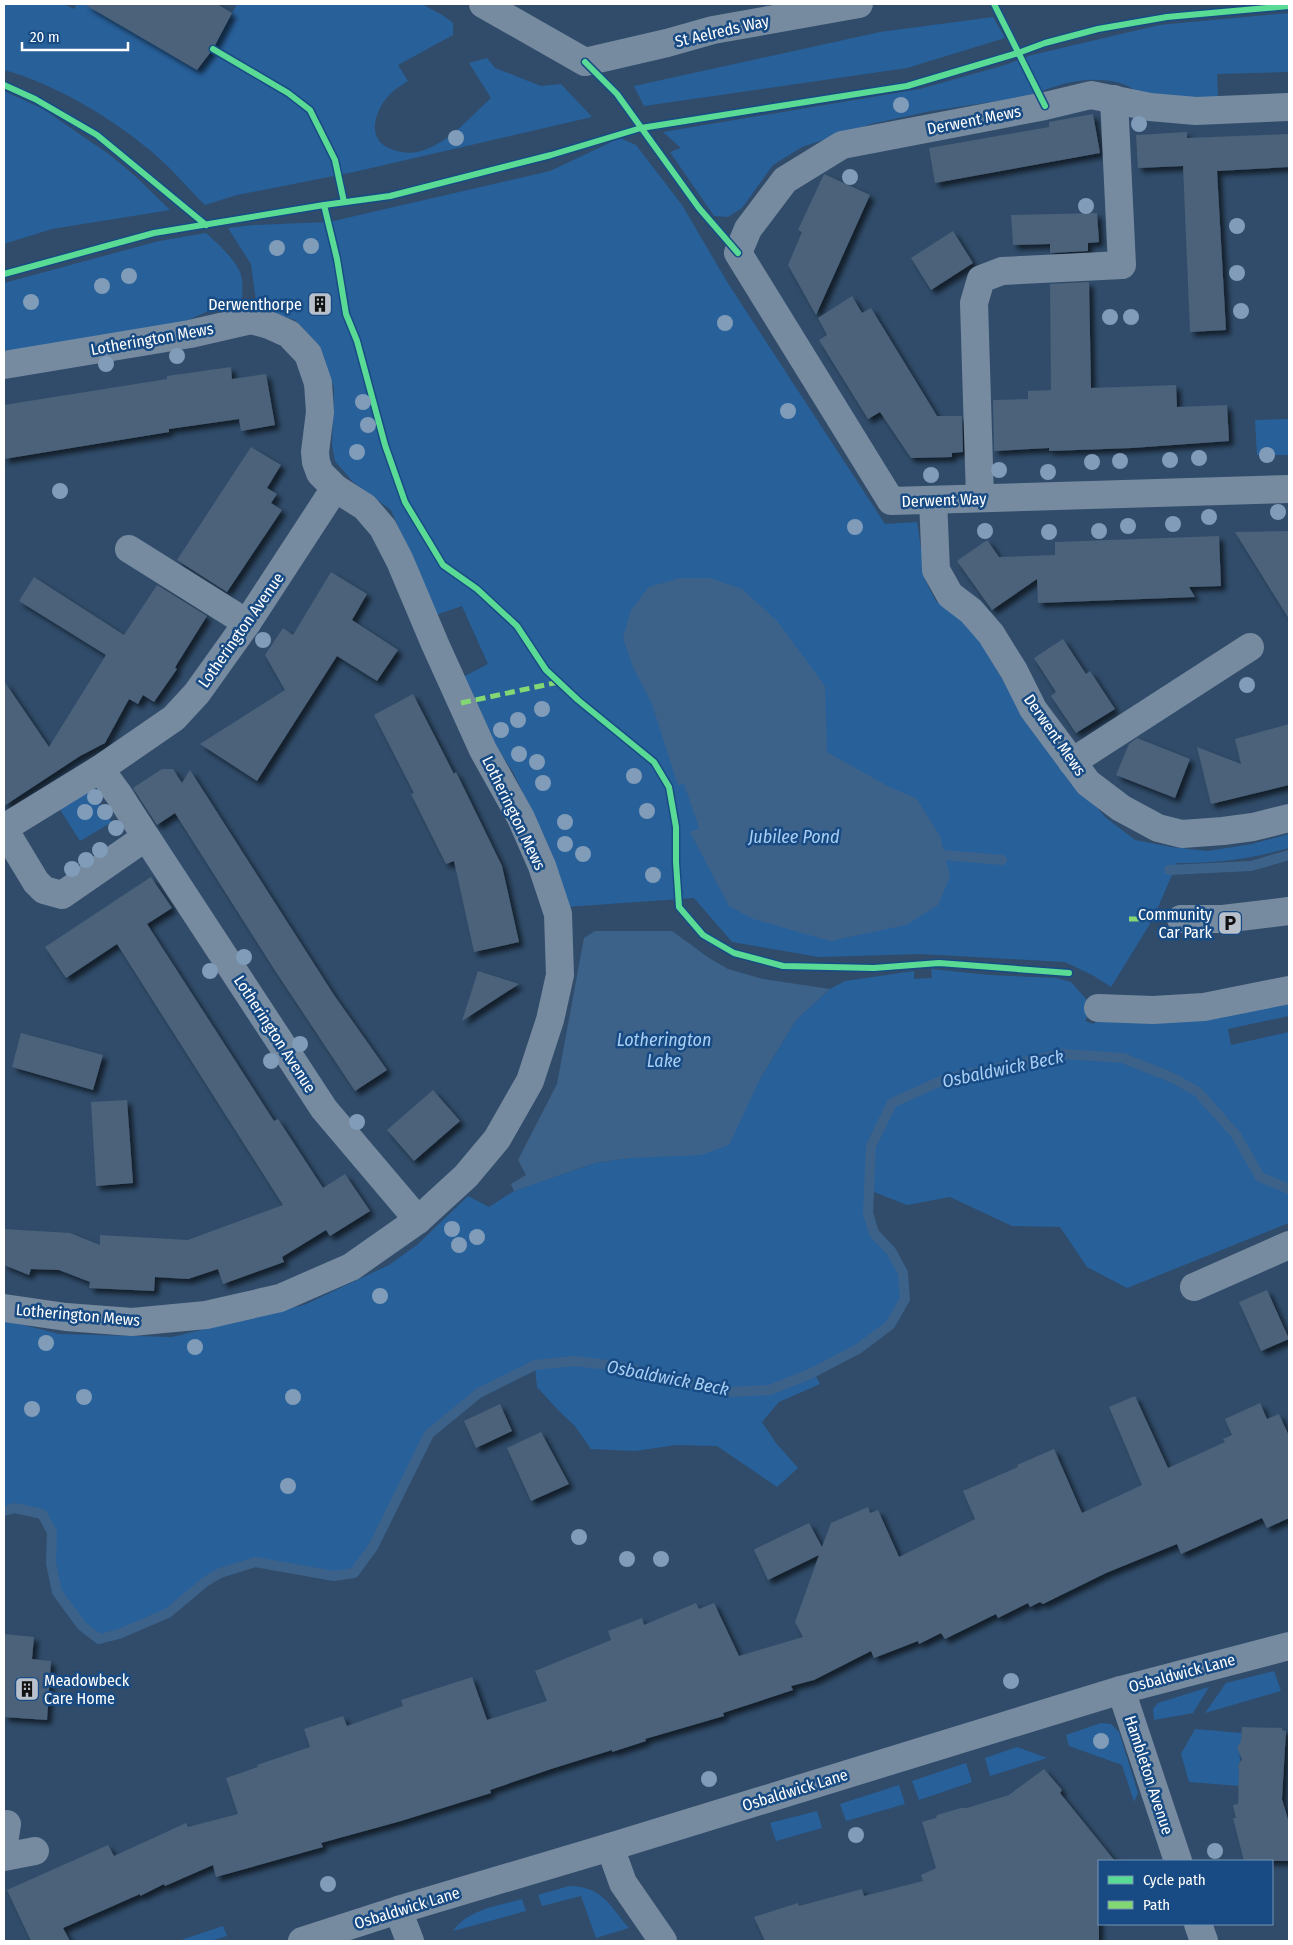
<svg xmlns="http://www.w3.org/2000/svg" width="1293" height="1945" font-family="'Fira Sans Condensed',sans-serif">
	<defs>
		<filter id="shadow"><feDropShadow dx="4.5" dy="4.5" stdDeviation="2.5" flood-color="#0009"/></filter>
	</defs>
	<rect width="100%" height="100%" fill="#304c6a"/>
	<!-- green -->
	<g fill="#28609a">
		<path d="M4 4H64L74 9 77 4H84L198 70 213 49 237 4H422L444 16 453 23V35L398 65 408 81C403 84 397 88 392 92 374 109 364 142 394 150 403 153 412 154 421 151 449 143 470 117 491 98L469 63 487 58 495 68 541 86 561 84 592 117 354 172 237 195 205 205C187 187 170 167 151 151 110 117 55 84 4 70Z"/>
		<path d="M1289 13V72L1217 74 1218 98C1196 98 1173 100 1152 97 1141 95 1131 86 1120 83 1090 75 1058 83 1031 96L931 111 871 124 802 147 773 165 742 208 728 217 714 216 670 152 681 148 663 132 920 89 1005 65 1032 55 1159 25Z"/>
		<polygon points="993,17 1005,38 907,68 644,106 634,86 880,32"/>
		<polygon points="4,91 43,109 110,155 135,176 170,210 52,229 4,244"/>
		<path d="M620 138 636 145 682 205 729 285 885 524 917 522 926 582 936 601 970 624 1011 694 1070 775 1105 817 1135 840 1171 847 1208 851 1252 844 1289 834V848C1249 859 1218 863 1177 863L1153 919 1111 987 1094 976 1065 962 921 954 819 957 732 942 694 898 566 907 551 852 513 772 501 754 486 738 463 677 488 664 462 606 436 615 391 510 353 482 335 461 332 445 334 388 318 344 295 320 257 308 251 264 228 228 253 225 329 222 550 171Z"/>
		<path d="M206 233C218 244 241 264 242 280 243 289 242 299 241 308L213 309 170 328 40 351 4 350V283L159 241Z"/>
		<polygon points="1289,419 1289,455 1257,455 1255,420"/>
		<polygon points="90,789 112,822 80,841 59,808"/>
		<polygon points="931,969 990,975 1057,978 1071,982 1093,1007 1085,1021 1094,1024 1096,1021 1289,1002 1289,1016 1228,1029 1231,1045 1289,1032 1289,1223 1127,1288 1087,1267 1060,1227 1012,1226 950,1197 907,1205 869,1190 868,1213 874,1233 891,1251 903,1273 905,1299 890,1325 858,1349 810,1374 770,1390 727,1392 623,1367 575,1361 535,1365 479,1393 429,1434 373,1547 354,1573 334,1576 255,1562 220,1573 205,1582 168,1613 119,1634 99,1639 82,1626 57,1592 51,1563 52,1532 42,1514 15,1508 4,1511 4,1320 59,1334 172,1337 304,1305 389,1265 417,1245 468,1196 489,1207 514,1191 542,1181 595,1163 629,1158 760,1079 796,1020 830,989 845,981 914,971 914,979 932,978"/>
		<polygon points="574,1363 622,1370 726,1393 771,1391 815,1374 820,1384 779,1402 762,1422 776,1443 798,1468 777,1487 717,1446 676,1445 635,1451 591,1449 575,1426 558,1410 537,1387 535,1367"/>
		<polygon points="1274,1671 1281,1691 1205,1713 1226,1683"/>
		<polygon points="1209,1687 1193,1713 1154,1720 1153,1709 1158,1703"/>
		<polygon points="1101,1723 1111,1724 1119,1732 1138,1793 1134,1802 1122,1765 1069,1746 1066,1735"/>
		<polygon points="1195,1729 1242,1733 1240,1763 1238,1765 1240,1771 1239,1786 1189,1782 1181,1754"/>
		<polygon points="1017,1747 1047,1758 990,1776 985,1758"/>
		<polygon points="966,1763 972,1782 919,1800 912,1781"/>
		<polygon points="899,1785 905,1804 846,1821 840,1804"/>
		<polygon points="817,1811 822,1828 776,1841 770,1823"/>
		<path d="M569 1886C602 1886 610 1906 629 1928L596 1938 581 1896 542 1906 538 1895Z"/>
		<path d="M522 1899 526 1911 453 1931C468 1909 498 1906 522 1899Z"/>
		<polygon points="223,1926 227,1936 210,1941 178,1941"/>
	</g>
	<!-- water -->
	<g fill="#3d628a">
		<polygon points="680,578 710,578 742,589 777,621 825,686 827,752 891,788 916,798 940,836 950,877 938,905 906,925 830,941 753,919 729,906 690,832 699,828 684,784 678,785 652,704 633,667 623,638 631,610 649,587"/>
		<polygon points="595,931 672,931 709,958 728,969 763,979 830,989 796,1020 760,1079 729,1145 701,1155 629,1158 595,1163 514,1191 511,1184 526,1175 518,1160 557,1084 584,938"/>
	</g>
	<g fill="none" stroke-linecap="round" stroke-linejoin="round">
		<!-- stream -->
		<g stroke="#3d628a" stroke-width="10">
			<polyline points="944,855 1002,860"/>
			<polyline points="1169,870 1251,866 1289,855"/>
			<polyline points="4,1511 15,1508 42,1514 52,1532 51,1563 57,1592 82,1626 99,1639 119,1634 168,1613 205,1582 220,1573 255,1562 334,1576 354,1573 373,1547 429,1434 479,1393 535,1365 575,1361 623,1367 727,1392 770,1390 810,1374 858,1349 890,1325 905,1299 903,1273 891,1251 874,1233 868,1213 871,1146 892,1103 945,1079 1063,1054 1123,1058 1173,1078 1198,1092 1236,1135 1260,1177 1289,1189"/>
		</g>
	</g>
	<!-- building -->
	<g fill="#4b627a" filter="url(#shadow)">
		<polygon points="84,4 217,4 232,13 213,49 197,70"/>
		<polygon points="1093,114 1100,153 935,183 929,148 1049,127 1049,122"/>
		<polygon points="1187,132 1187,138 1289,134 1289,167 1217,171 1226,330 1190,332 1183,166 1138,168 1136,135"/>
		<polygon points="824,174 870,195 816,315 788,265 802,232 798,230"/>
		<polygon points="1097,213 1099,242 1088,243 1088,251 1050,253 1050,244 1013,245 1011,215"/>
		<polygon points="953,231 973,263 931,290 911,258"/>
		<polygon points="1089,282 1091,388 1176,385 1177,407 1227,405 1229,441 1132,448 1049,451 1049,448 994,451 993,400 1028,399 1028,391 1051,390 1050,284"/>
		<polygon points="852,296 862,313 871,308 937,416 962,416 963,452 952,453 952,457 911,458 880,412 868,419 819,340 827,335 818,318"/>
		<polygon points="231,367 232,379 266,374 275,425 241,431 239,419 169,429 169,432 4,459 4,405 167,379 167,376"/>
		<polygon points="251,447 281,465 267,488 277,494 271,503 282,510 227,592 177,560"/>
		<polygon points="1289,531 1289,619 1235,532"/>
		<polygon points="1219,536 1221,586 1189,587 1195,597 1038,603 1037,579 992,610 957,561 987,540 999,557 1055,555 1055,542"/>
		<polygon points="331,572 367,594 352,620 398,650 377,681 337,656 257,781 200,744 285,690 265,655 283,628 293,635"/>
		<polygon points="34,577 124,635 157,585 207,616 177,664 175,668 177,669 154,702 143,695 138,704 129,699 105,743 80,756 4,806 4,681 49,747 106,655 19,601"/>
		<polygon points="1063,639 1086,674 1090,671 1115,709 1076,733 1051,696 1056,692 1034,658"/>
		<polygon points="413,694 454,774 456,772 502,866 519,942 474,952 454,861 446,864 411,794 414,793 374,715"/>
		<polygon points="1289,724 1289,785 1211,804 1197,747 1241,764 1235,739"/>
		<polygon points="1137,738 1190,759 1175,798 1116,775 1129,744"/>
		<polygon points="162,769 173,769 182,783 190,770 334,995 387,1070 355,1091 274,969 175,813 157,825 133,788"/>
		<polygon points="151,877 172,908 147,924 274,1121 278,1119 323,1188 345,1174 370,1211 330,1236 326,1230 282,1257 284,1262 223,1284 218,1269 188,1279 155,1277 154,1291 89,1288 90,1282 59,1270 31,1269 29,1275 4,1265 4,1229 70,1233 100,1245 100,1235 188,1240 283,1205 117,944 66,978 45,947"/>
		<polygon points="478,971 519,984 462,1021"/>
		<polygon points="21,1033 103,1055 93,1090 12,1067"/>
		<polygon points="433,1090 460,1121 414,1161 387,1130"/>
		<polygon points="127,1100 133,1183 96,1186 91,1102"/>
		<polygon points="1267,1290 1289,1339 1261,1351 1239,1302"/>
		<polygon points="1135,1396 1168,1468 1225,1442 1223,1439 1232,1435 1225,1419 1260,1403 1267,1419 1279,1414 1289,1436 1289,1518 1267,1528 1262,1518 1181,1554 1177,1544 1106,1573 1043,1604 1040,1602 1030,1607 1028,1603 998,1618 996,1614 945,1639 941,1633 919,1644 918,1641 874,1658 871,1651 814,1680 791,1686 793,1690 723,1713 724,1716 645,1739 646,1741 612,1752 612,1750 551,1769 490,1790 491,1793 401,1821 321,1843 323,1847 216,1877 213,1865 165,1886 164,1884 140,1896 140,1894 63,1928 70,1941 31,1941 7,1890 108,1845 114,1856 186,1823 188,1827 238,1814 226,1778 258,1767 257,1765 310,1747 304,1729 343,1716 347,1726 403,1706 401,1700 472,1677 487,1720 547,1701 535,1671 611,1640 608,1631 642,1618 644,1625 696,1603 699,1609 714,1603 739,1656 803,1637 795,1622 819,1555 768,1580 754,1550 755,1549 809,1523 822,1547 831,1523 868,1507 870,1513 878,1510 899,1557 975,1519 963,1491 1018,1467 1017,1465 1054,1449 1082,1513 1142,1485 1109,1407"/>
		<polygon points="500,1404 512,1431 476,1448 464,1421"/>
		<polygon points="541,1432 569,1484 531,1501 507,1448"/>
		<polygon points="4,1634 34,1637 32,1659 51,1661 47,1720 4,1717"/>
		<polygon points="1242,1727 1282,1728 1282,1730 1286,1731 1282,1799 1289,1823 1289,1861 1244,1861 1233,1818 1236,1818 1233,1805 1238,1804 1239,1771 1238,1766 1242,1759 1237,1748 1241,1741"/>
		<polygon points="1044,1769 1062,1790 1060,1793 1115,1861 1099,1861 1099,1941 765,1941 754,1917 798,1903 799,1906 862,1889 864,1896 923,1881 921,1875 936,1868 922,1822 936,1818 937,1815 961,1808 967,1808 1009,1795"/>
	</g>
	<g fill="none" stroke-linecap="round" stroke-linejoin="round">
		<!-- minor -->
		<g stroke="#778ba0" stroke-width="28">
			<polyline points="483,4 585,62 667,43 713,30 859,4"/>
			<polyline points="1289,107 1196,111 1150,107 1091,95 1045,106 842,145 785,180 748,229 738,253 891,501 1289,489"/>
			<polyline points="4,365 190,334 251,320 269,325 289,334 308,354 318,383 320,412 315,452 316,462 320,473 335,488 365,507 383,528 400,561 435,644 483,750 521,818 542,866 558,914 560,975 550,1020 530,1081 497,1139 466,1176 418,1220 351,1267 280,1298 206,1315 132,1322 66,1317 4,1308"/>
			<polyline points="980,498 974,303 981,279 1002,271 1122,265 1114,99"/>
			<polyline points="933,500 936,570 950,595 971,611 991,634 1014,671 1033,709 1088,783 1121,808 1158,828 1182,834 1223,831 1253,827 1289,818"/>
			<polyline points="129,549 247,623"/>
			<polyline points="1072,762 1250,647"/>
			<polyline points="100,769 119,795 146,837"/>
			<polyline points="4,828 100,769 174,718 197,693 247,623 335,488"/>
			<polyline points="4,829 36,882 44,890 62,895 146,837 324,1109 418,1220"/>
			<polyline points="1181,919 1223,919 1289,911"/>
			<polyline points="1098,1008 1153,1010 1204,1007 1289,990"/>
			<polyline points="1194,1287 1289,1245"/>
			<polyline points="1121,1690 1178,1861"/>
			<polyline points="4,1843 7,1824"/>
			<polyline points="610,1847 623,1883 663,1941"/>
			<polyline points="4,1857 35,1851"/>
			<polyline points="398,1910 410,1941"/>
			<polyline points="1198,1924 1204,1941"/>
			<polyline points="302,1941 398,1910 610,1847 1121,1690 1289,1646"/>
		</g>
		<!-- quiet -->
		<g stroke="#83d873" stroke-width="5" stroke-dasharray="10 5" stroke-linecap="butt">
			<polyline points="461,703 559,682"/>
			<polyline points="1129,919 1181,919"/>
		</g>
		<defs>
			<g id="cycleway">
				<polyline points="994,4 1045,106"/>
				<polyline points="213,49 288,93 310,110 335,160 344,202"/>
				<polyline points="585,62 617,94 699,208 738,253"/>
				<polyline points="4,85 35,99 97,135 206,225"/>
				<polyline points="324,205 337,259 346,314 357,341 385,445 405,502 443,565 477,589 517,626 546,670 578,700 654,762 669,787 676,827 676,862 679,907 703,935 734,953 783,966 874,968 939,963 1069,973"/>
				<polyline points="4,274 154,233 324,205 390,196 551,155 641,128 907,86 1018,53 1045,43 1098,29 1167,17 1289,6"/>
			</g>
		</defs>
		<!-- cycleway casing -->
		<use href="#cycleway" stroke="#184b83" stroke-width="9"/>
		<!-- cycleway -->
		<use href="#cycleway" stroke="#5adb95" stroke-width="6"/>
	</g>
	<!-- trees -->
	<g fill="#809cb9">
		<circle cx="901" cy="105" r="8"/>
		<circle cx="1139" cy="124" r="8"/>
		<circle cx="456" cy="138" r="8"/>
		<circle cx="850" cy="177" r="8"/>
		<circle cx="1086" cy="206" r="8"/>
		<circle cx="1237" cy="226" r="8"/>
		<circle cx="311" cy="246" r="8"/>
		<circle cx="277" cy="248" r="8"/>
		<circle cx="1237" cy="273" r="8"/>
		<circle cx="129" cy="276" r="8"/>
		<circle cx="102" cy="286" r="8"/>
		<circle cx="31" cy="302" r="8"/>
		<circle cx="1241" cy="311" r="8"/>
		<circle cx="1110" cy="317" r="8"/>
		<circle cx="1131" cy="317" r="8"/>
		<circle cx="725" cy="323" r="8"/>
		<circle cx="177" cy="356" r="8"/>
		<circle cx="106" cy="364" r="8"/>
		<circle cx="363" cy="402" r="8"/>
		<circle cx="788" cy="411" r="8"/>
		<circle cx="368" cy="425" r="8"/>
		<circle cx="357" cy="452" r="8"/>
		<circle cx="1267" cy="455" r="8"/>
		<circle cx="1199" cy="458" r="8"/>
		<circle cx="1170" cy="460" r="8"/>
		<circle cx="1120" cy="461" r="8"/>
		<circle cx="1092" cy="462" r="8"/>
		<circle cx="999" cy="470" r="8"/>
		<circle cx="1048" cy="472" r="8"/>
		<circle cx="931" cy="475" r="8"/>
		<circle cx="60" cy="491" r="8"/>
		<circle cx="1278" cy="512" r="8"/>
		<circle cx="1209" cy="517" r="8"/>
		<circle cx="1173" cy="524" r="8"/>
		<circle cx="1128" cy="526" r="8"/>
		<circle cx="855" cy="527" r="8"/>
		<circle cx="985" cy="531" r="8"/>
		<circle cx="1099" cy="531" r="8"/>
		<circle cx="1049" cy="532" r="8"/>
		<circle cx="263" cy="640" r="8"/>
		<circle cx="1247" cy="685" r="8"/>
		<circle cx="542" cy="709" r="8"/>
		<circle cx="518" cy="720" r="8"/>
		<circle cx="501" cy="730" r="8"/>
		<circle cx="519" cy="754" r="8"/>
		<circle cx="537" cy="762" r="8"/>
		<circle cx="634" cy="776" r="8"/>
		<circle cx="543" cy="783" r="8"/>
		<circle cx="95" cy="797" r="8"/>
		<circle cx="647" cy="811" r="8"/>
		<circle cx="85" cy="812" r="8"/>
		<circle cx="105" cy="812" r="8"/>
		<circle cx="565" cy="822" r="8"/>
		<circle cx="116" cy="828" r="8"/>
		<circle cx="565" cy="844" r="8"/>
		<circle cx="100" cy="850" r="8"/>
		<circle cx="583" cy="854" r="8"/>
		<circle cx="86" cy="860" r="8"/>
		<circle cx="72" cy="869" r="8"/>
		<circle cx="653" cy="875" r="8"/>
		<circle cx="244" cy="957" r="8"/>
		<circle cx="210" cy="971" r="8"/>
		<circle cx="300" cy="1044" r="8"/>
		<circle cx="271" cy="1061" r="8"/>
		<circle cx="357" cy="1122" r="8"/>
		<circle cx="452" cy="1229" r="8"/>
		<circle cx="477" cy="1237" r="8"/>
		<circle cx="459" cy="1245" r="8"/>
		<circle cx="380" cy="1296" r="8"/>
		<circle cx="46" cy="1343" r="8"/>
		<circle cx="195" cy="1347" r="8"/>
		<circle cx="84" cy="1397" r="8"/>
		<circle cx="293" cy="1397" r="8"/>
		<circle cx="32" cy="1409" r="8"/>
		<circle cx="288" cy="1486" r="8"/>
		<circle cx="579" cy="1537" r="8"/>
		<circle cx="627" cy="1559" r="8"/>
		<circle cx="661" cy="1559" r="8"/>
		<circle cx="1011" cy="1681" r="8"/>
		<circle cx="1101" cy="1741" r="8"/>
		<circle cx="709" cy="1779" r="8"/>
		<circle cx="856" cy="1835" r="8"/>
		<circle cx="1215" cy="1851" r="8"/>
		<circle cx="328" cy="1884" r="8"/>
	</g>
	<!-- icons -->
	<defs>
		<symbol id="building-square" viewBox="-11 -11 22 22"><rect x="-9" y="-9" width="18" height="18" rx="4" fill="#b7c0cb" stroke="#184b83"/><path d="M-4-6H4V6H1V3H-1V6H-4ZM-2.5-4.3h1.7v1.8h-1.7ZM.8-4.3h1.7v1.8H.8ZM-2.5-1h1.7V.8h-1.7ZM.8-1h1.7V.8H.8Z" fill="#111"/></symbol>
		<symbol id="parking-square" viewBox="-11 -11 22 22"><rect x="-9" y="-9" width="18" height="18" rx="4" fill="#b7c0cb" stroke="#184b83"/><path d="M-3.5-5.5H1a3.5 3.5 0 0 1 0 7H-1V5.5H-3.5ZM-1-3.4V-.6H.8a1.4 1.4 0 0 0 0-2.8Z" fill="#111"/></symbol>
	</defs>
	<g fill-rule="evenodd">
		<use href="#building-square" x="306" y="290" width="28" height="28"/>
		<use href="#parking-square" x="1216" y="909" width="28" height="28"/>
		<use href="#building-square" x="13" y="1675" width="28" height="28"/>
	</g>
	<g text-anchor="middle" dominant-baseline="central" stroke-width="5" stroke-linejoin="round" paint-order="stroke">
		<!-- street labels -->
		<g font-size="16" fill="#fff" stroke="#184b83">
			<text transform="translate(722 31) rotate(-13)">St Aelreds Way</text>
			<text transform="translate(974 120) rotate(-11)">Derwent Mews</text>
			<text transform="translate(152 339) rotate(-10)">Lotherington Mews</text>
			<text transform="translate(944 500) rotate(-2)">Derwent Way</text>
			<text transform="translate(241 630) rotate(-55)">Lotherington Avenue</text>
			<text transform="translate(1055 735) rotate(55)">Derwent Mews</text>
			<text transform="translate(514 813) rotate(64)">Lotherington Mews</text>
			<text transform="translate(275 1034) rotate(57)">Lotherington Avenue</text>
			<text transform="translate(78 1315) rotate(5)">Lotherington Mews</text>
			<text transform="translate(1182 1673) rotate(-15)">Osbaldwick Lane</text>
			<text transform="translate(1149 1775) rotate(72)">Hambleton Avenue</text>
			<text transform="translate(795 1790) rotate(-17)">Osbaldwick Lane</text>
			<text transform="translate(407 1908) rotate(-17)">Osbaldwick Lane</text>
		</g>
		<!-- poi labels -->
		<g font-size="16" fill="#fff" stroke="#184b83" text-anchor="end">
			<text x="302" y="304">Derwenthorpe</text>
			<text x="1212" y="914">Community<tspan x="1212" dy="18">Car Park</tspan></text>
			<text x="44" y="1680" text-anchor="start">Meadowbeck<tspan x="44" dy="18">Care Home</tspan></text>
		</g>
		<!-- water labels -->
		<g font-size="18" font-style="italic" fill="#a8cef4" stroke="#184b83">
			<text x="794" y="837">Jubilee Pond</text>
			<text x="664" y="1040">Lotherington<tspan x="664" dy="21">Lake</tspan></text>
			<text transform="translate(1003 1069) rotate(-12)">Osbaldwick Beck</text>
			<text transform="translate(668 1378) rotate(11)">Osbaldwick Beck</text>
		</g>
	</g>
	<!-- border -->
	<rect width="1293" height="1945" fill="none" stroke="#ffffff" stroke-width="10"/>
	<!-- legend -->
	<rect x="1098" y="1860" width="175" height="65" fill="#184b83" stroke="#7493b5"/>
	<rect x="1108" y="1876" width="25" height="8" fill="#5adb95" stroke="#7493b5"/>
	<text x="1143" y="1885" font-size="15" fill="#ffffff">Cycle path</text>
	<rect x="1108" y="1901" width="25" height="8" fill="#83d873" stroke="#7493b5"/>
	<text x="1143" y="1910" font-size="15" fill="#ffffff">Path</text>
	<!-- scale -->
	<path d="M22 42v8h106v-8" fill="none" stroke="#ffffff" stroke-width="2.5"/>
	<text x="30" y="42" font-size="15" fill="#ffffff" stroke="#184b83" stroke-width="4" paint-order="stroke">20 m</text>
</svg>
